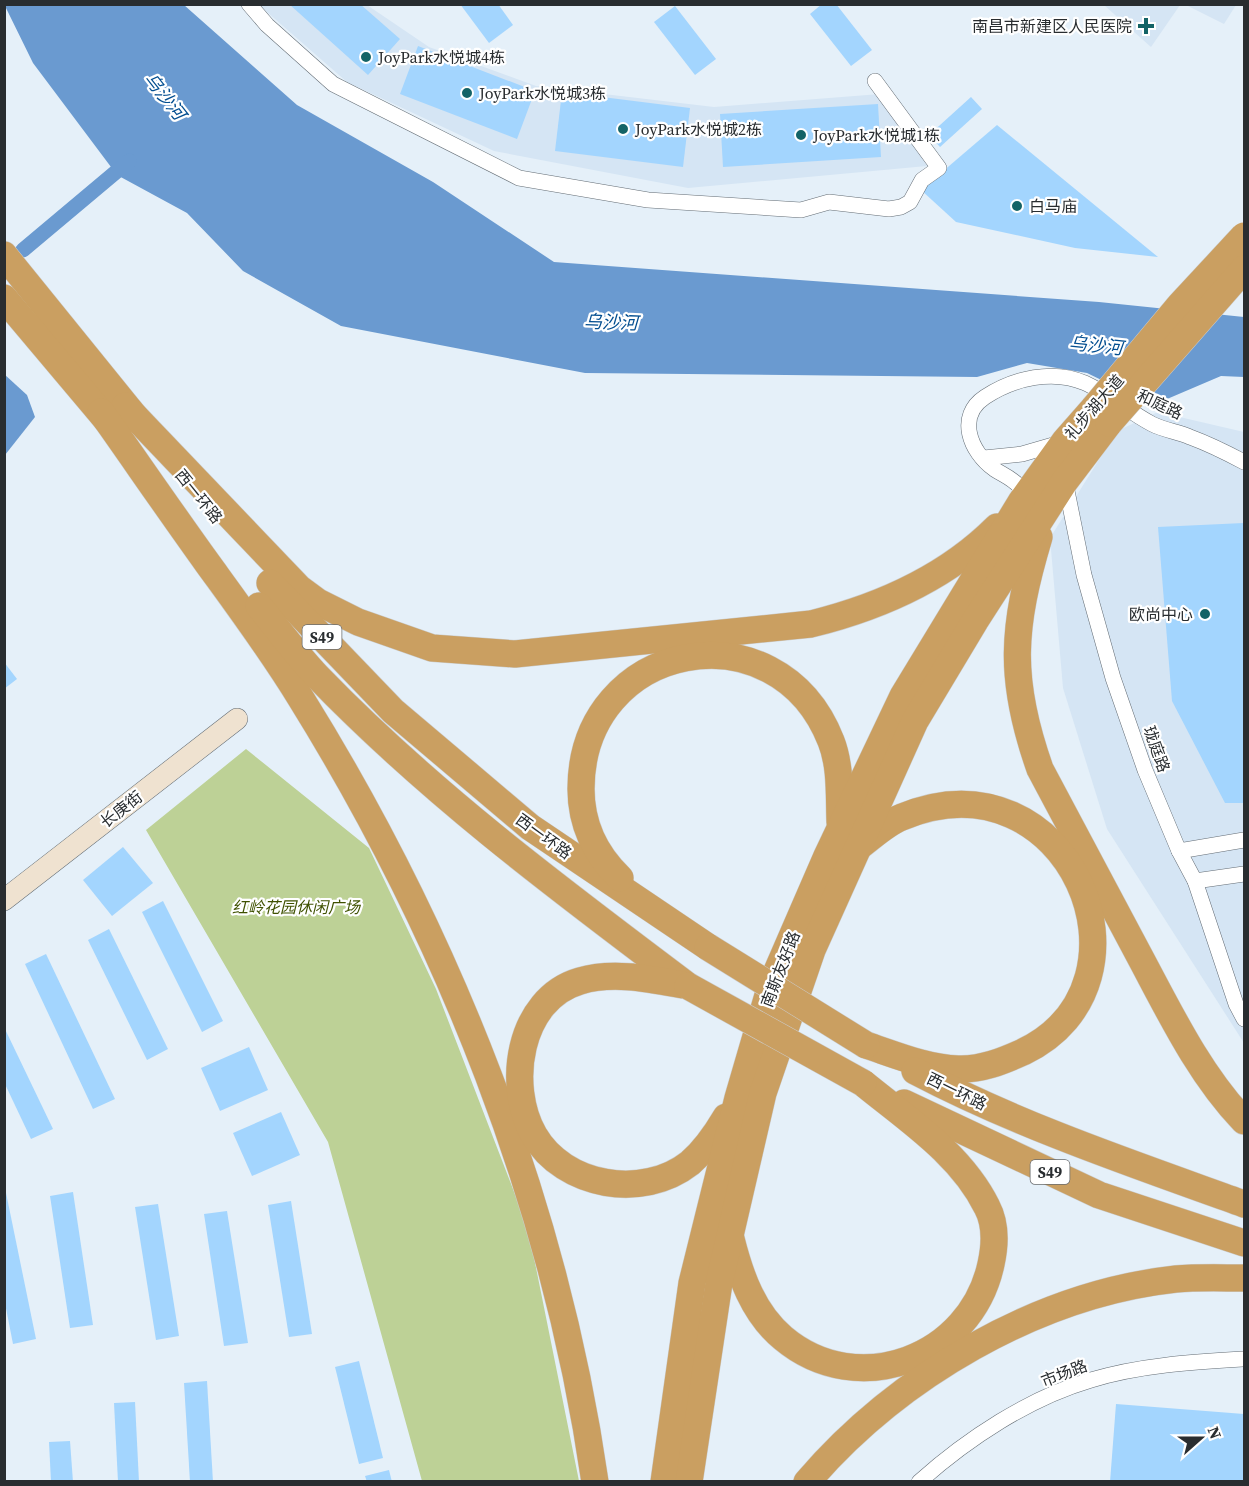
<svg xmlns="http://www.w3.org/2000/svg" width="1249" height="1486" font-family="'Source Serif 4','Noto Sans SC',serif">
	<rect width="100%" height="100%" fill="#e5f0f9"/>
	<!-- built -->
	<g fill="#d5e5f4">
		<polygon points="259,5 367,5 429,47 536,86 714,107 880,94 927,166 688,188 494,151 347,82"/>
		<polygon points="1104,5 1180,5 1151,47"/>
		<polygon points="1186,5 1236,5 1224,24"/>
		<polygon points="1158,412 1244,432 1244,1043 1107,829 1063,688 1050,538 1117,431"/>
	</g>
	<!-- green -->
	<polygon fill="#bdd196" points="246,749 369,848 436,989 528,1228 579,1481 422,1481 328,1142 146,830"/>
	<!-- water -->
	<g fill="#6a9ad0">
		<polygon points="184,5 297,105 433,182 554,262 1099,302 1244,317 1244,377 1221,376 1153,405 1087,373 1027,363 977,377 585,373 341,326 243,271 187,213 117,175 33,63 5,6"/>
		<polygon points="4,374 27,395 35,417 5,455"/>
	</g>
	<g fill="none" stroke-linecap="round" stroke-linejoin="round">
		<!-- canal -->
		<polyline stroke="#6a9ad0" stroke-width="15" points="23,250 129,161"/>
	</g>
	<!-- building -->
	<g fill="#a3d5fe">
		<polygon points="289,4 360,4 400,39 368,75"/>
		<polygon points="460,4 498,4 513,25 489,43"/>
		<polygon points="822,4 836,4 872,50 851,66 810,14"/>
		<polygon points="675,6 716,59 695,75 654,22"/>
		<polygon points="418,46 535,91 517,139 400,94"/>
		<polygon points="562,92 690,108 683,167 555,151"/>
		<polygon points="971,97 982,109 940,147 929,135"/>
		<polygon points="878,104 881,157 723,167 720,114"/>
		<polygon points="997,125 1158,257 1075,248 956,222 921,190"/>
		<polygon points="1244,523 1244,803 1225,803 1172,701 1158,527"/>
		<polygon points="4,662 17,679 4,689"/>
		<polygon points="123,847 153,883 112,916 83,880"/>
		<polygon points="163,901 223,1021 202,1032 142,912"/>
		<polygon points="109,929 168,1049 147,1060 88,940"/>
		<polygon points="46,954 115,1099 93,1109 25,964"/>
		<polygon points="4,1027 53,1129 31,1139 4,1082"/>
		<polygon points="249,1047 268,1090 220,1111 201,1068"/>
		<polygon points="281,1112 300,1155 252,1176 233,1133"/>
		<polygon points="4,1183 36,1339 13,1344 4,1298"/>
		<polygon points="73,1192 93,1325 70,1328 50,1196"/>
		<polygon points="291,1201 312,1334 289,1337 268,1205"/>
		<polygon points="158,1204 179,1336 156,1340 135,1207"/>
		<polygon points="227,1211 248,1343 224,1346 204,1214"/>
		<polygon points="359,1361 383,1458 359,1464 335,1367"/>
		<polygon points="207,1381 213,1482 190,1482 184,1383"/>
		<polygon points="135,1402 139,1482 118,1482 114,1403"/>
		<polygon points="1116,1404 1244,1414 1244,1482 1110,1482"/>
		<polygon points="70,1441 73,1482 51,1482 49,1442"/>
		<polygon points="389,1470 392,1482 367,1482 365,1476"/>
	</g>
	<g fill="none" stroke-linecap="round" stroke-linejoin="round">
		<defs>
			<g id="street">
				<polyline points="249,4 267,25 333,84 519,178 648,200 801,210 829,202 889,209 901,207 910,202 922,180 939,168 875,81"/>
				<polyline points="984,458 1022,454 1060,443"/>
				<polyline points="1065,481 1084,575 1113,678 1145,770 1179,851 1195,881 1236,1004 1244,1019"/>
				<path d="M1021 502 1020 487C1012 478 1003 475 994 469 970 452 956 416 985 397 1014 378 1053 369 1085 383 1109 394 1129 412 1152 424 1164 430 1178 432 1190 437 1209 444 1227 453 1244 462"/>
				<polyline points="1179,851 1244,840"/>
				<polyline points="1195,881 1244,874"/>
				<path d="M919 1482C967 1439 1029 1398 1091 1380 1140 1365 1193 1362 1244 1359"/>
			</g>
			<polyline id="secondary" points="4,900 237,719"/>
			<g id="highway">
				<polyline points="4,255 136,418"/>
				<polyline points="4,298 111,425"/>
				<path d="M125 406 299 588 318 602 358 622 432 648 515 654 811 624C880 607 946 578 997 527"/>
				<path d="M101 412C137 463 172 514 208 564 240 608 272 651 300 697 448 935 555 1204 595 1482"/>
				<path d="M1039 537C1012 627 1008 679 1040 769 1073 831 1106 893 1139 955 1170 1013 1199 1074 1244 1121"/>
				<polyline points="270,583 393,711 530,827 708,947"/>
				<path d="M259 606C278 629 296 654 317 676 430 793 559 889 688 986"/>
				<path d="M857 848C871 838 886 823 902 817 1069 748 1167 983 1023 1052 1003 1061 981 1070 958 1069 927 1068 896 1055 866 1045"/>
				<path d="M620 878C595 854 581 823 581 789 581 641 777 603 831 741 841 766 839 796 840 822"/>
				<path d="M683 985C650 979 613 971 580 981 518 999 506 1086 534 1135 564 1187 643 1200 690 1163 705 1150 716 1134 726 1117"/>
				<path d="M915 1071C1020 1126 1133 1164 1244 1204"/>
				<polyline points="904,1103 1099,1195 1244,1243"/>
				<path d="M731 1239C740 1275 753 1313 783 1338 858 1401 971 1358 991 1264 995 1246 996 1224 987 1207 961 1154 907 1119 863 1083"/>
				<polyline points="664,1482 692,1283 738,1098 771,985 827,856 903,696 1021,502 1065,441 1094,408"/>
				<polyline points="689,1482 719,1283 763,1093 812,950 915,721 975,621 1065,481 1109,423"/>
				<path d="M807 1482C897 1377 1037 1294 1176 1279 1198 1277 1222 1278 1244 1278"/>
			</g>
		</defs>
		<!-- street casing -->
		<use href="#street" stroke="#646d75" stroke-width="16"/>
		<!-- secondary casing -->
		<use href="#secondary" stroke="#646d75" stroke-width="22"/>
		<!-- highway casing -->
		<use href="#highway" stroke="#cccdcd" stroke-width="28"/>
		<!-- street -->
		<use href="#street" stroke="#fff" stroke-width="15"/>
		<!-- secondary -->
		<use href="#secondary" stroke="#efe2d0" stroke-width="21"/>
		<!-- highway -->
		<use href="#highway" stroke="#ca9f61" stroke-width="27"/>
		<defs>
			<g id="highway-bridge">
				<polyline points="1094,408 1180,305 1244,236"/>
				<polyline points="1109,423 1244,269"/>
				<polyline points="708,947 866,1045"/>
				<polyline points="688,986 863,1083"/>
			</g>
		</defs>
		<!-- highway-bridge casing -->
		<use href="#highway-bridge" stroke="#cccdcd" stroke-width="28" stroke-linecap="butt"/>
		<!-- highway-bridge -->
		<use href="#highway-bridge" stroke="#ca9f61" stroke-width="27"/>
	</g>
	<!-- markers -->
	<g fill="#136366" stroke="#fff" stroke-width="2">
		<path d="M1143 17h6v6h6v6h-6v6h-6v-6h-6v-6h6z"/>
		<circle cx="366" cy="57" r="6"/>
		<circle cx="467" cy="93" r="6"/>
		<circle cx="623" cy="129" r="6"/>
		<circle cx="801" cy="135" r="6"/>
		<circle cx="1017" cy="206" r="6"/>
		<circle cx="1205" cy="614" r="6"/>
	</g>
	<g text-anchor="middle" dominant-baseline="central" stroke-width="4.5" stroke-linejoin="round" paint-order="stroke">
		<!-- shield labels -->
		<g fill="#fff" stroke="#696c6e" stroke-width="1.5">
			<rect x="302.5" y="625" width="39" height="24" rx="4.5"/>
			<rect x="1030.5" y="1160" width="39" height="24" rx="4.5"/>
		</g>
		<g font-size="15" font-weight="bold" fill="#292d30">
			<text x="322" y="637">S49</text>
			<text x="1050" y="1172">S49</text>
		</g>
		<!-- poi labels -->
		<g font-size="16" fill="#292d30" stroke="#fff" text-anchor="start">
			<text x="1132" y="26" text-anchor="end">南昌市新建区人民医院</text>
			<text x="378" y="57">JoyPark水悦城4栋</text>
			<text x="479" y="93">JoyPark水悦城3栋</text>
			<text x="635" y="129">JoyPark水悦城2栋</text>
			<text x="813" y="135">JoyPark水悦城1栋</text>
			<text x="1029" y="206">白马庙</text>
			<text x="1193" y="614" text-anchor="end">欧尚中心</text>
		</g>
		<!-- street labels -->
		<g font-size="16" fill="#292d30" stroke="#fff">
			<text transform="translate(1160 404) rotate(25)">和庭路</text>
			<text transform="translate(1094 407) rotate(-49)">礼步湖大道</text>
			<text transform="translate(199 496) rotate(51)">西一环路</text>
			<text transform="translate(1157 749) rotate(70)">珑庭路</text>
			<text transform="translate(121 809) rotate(-38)">长庚街</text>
			<text transform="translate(544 836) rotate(36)">西一环路</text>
			<text transform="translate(780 969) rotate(-69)">南斯友好路</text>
			<text transform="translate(957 1091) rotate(26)">西一环路</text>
			<text transform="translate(1064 1373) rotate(-21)">市场路</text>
		</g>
		<!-- park labels -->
		<g font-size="16" font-style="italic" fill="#3f5100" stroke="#fff">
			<text x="296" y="907">红岭花园休闲广场</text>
		</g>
		<!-- water labels -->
		<g font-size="18" font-style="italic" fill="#034e90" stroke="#fff">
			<text transform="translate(165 96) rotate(52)">乌沙河</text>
			<text transform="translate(611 322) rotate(2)">乌沙河</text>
			<text transform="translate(1096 345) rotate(6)">乌沙河</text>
		</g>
	</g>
	<!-- border -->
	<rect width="1249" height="1486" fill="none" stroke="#292d30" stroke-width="12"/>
	<!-- north arrow -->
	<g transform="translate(1201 1438) rotate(69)" stroke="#ffffff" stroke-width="4.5" paint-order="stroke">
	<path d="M0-4.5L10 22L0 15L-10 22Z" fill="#292d30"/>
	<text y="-9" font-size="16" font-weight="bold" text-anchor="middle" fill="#292d30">N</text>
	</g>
</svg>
